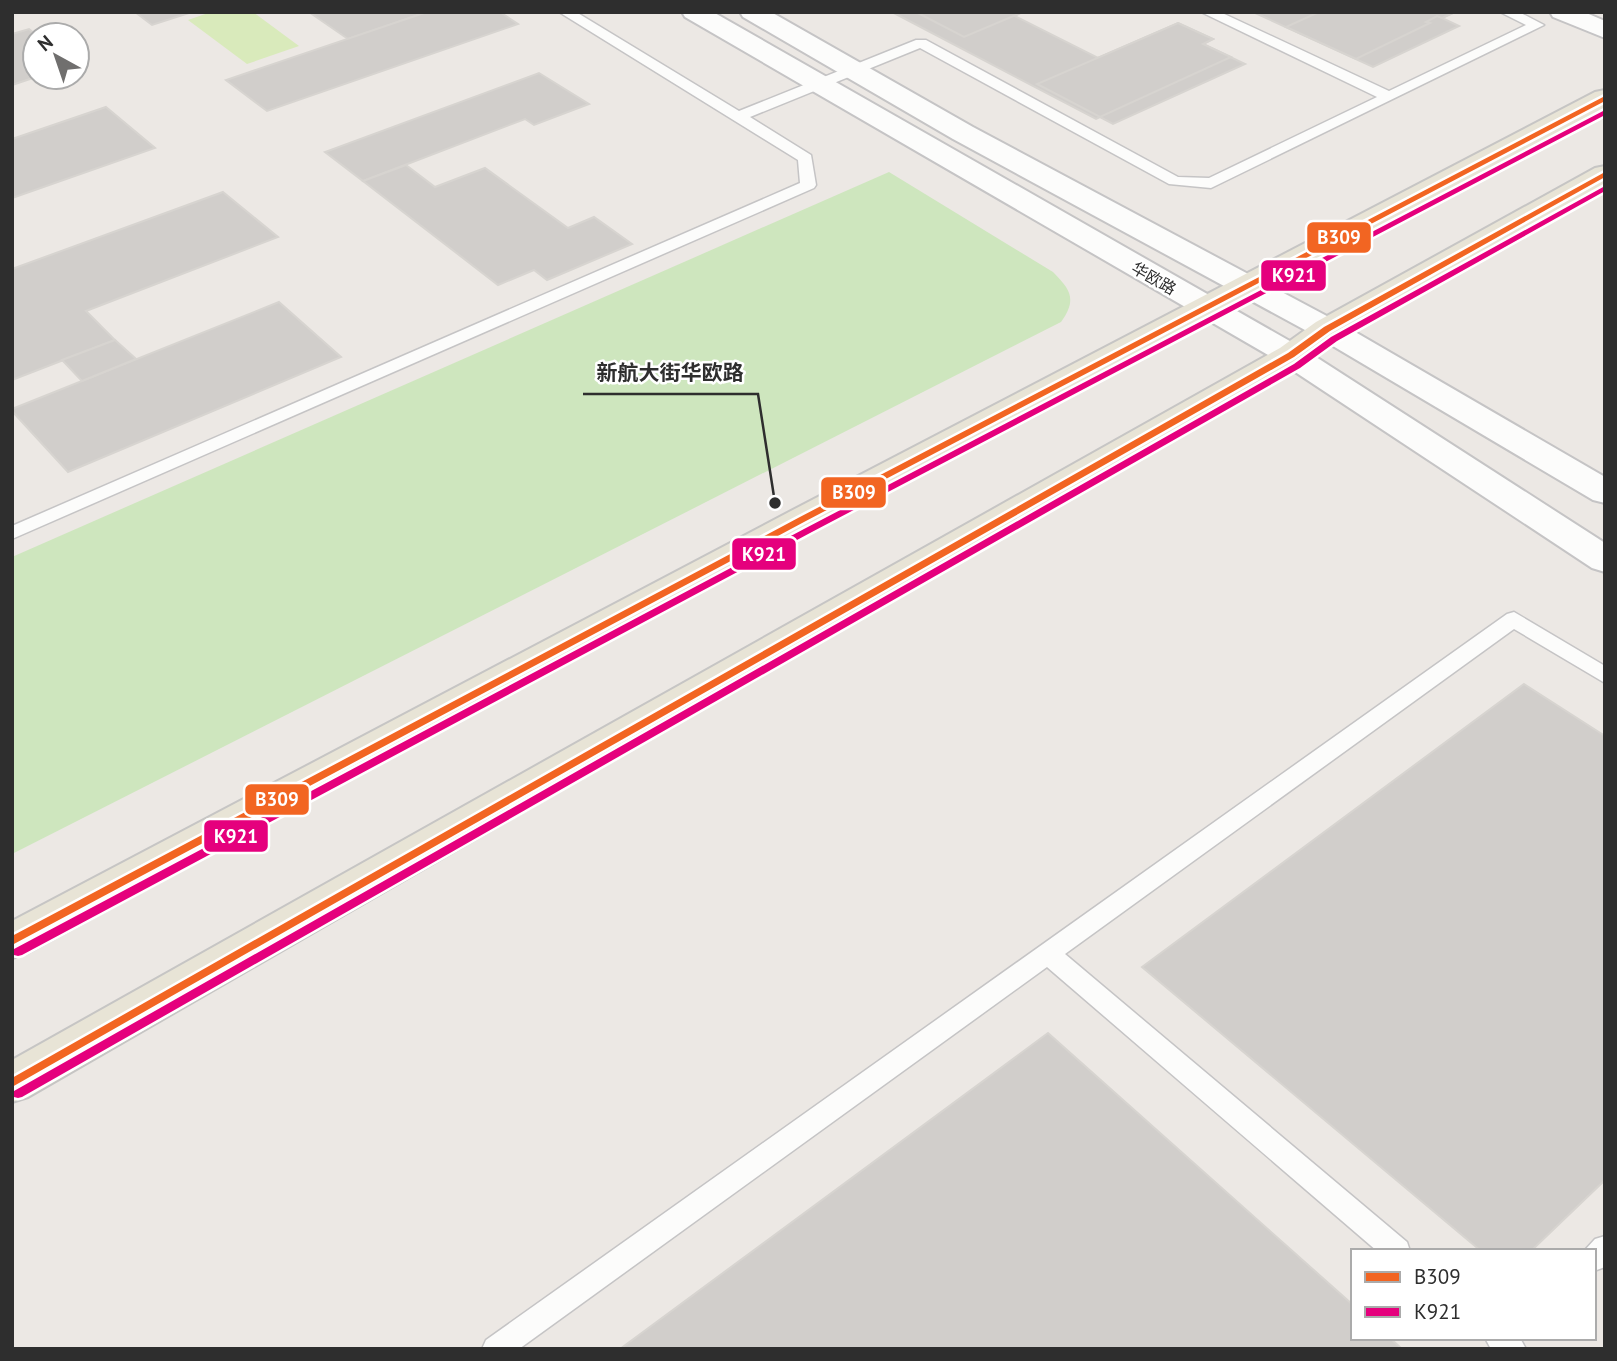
<svg xmlns="http://www.w3.org/2000/svg" width="1617" height="1361" font-family="'PT Sans','Noto Sans SC',sans-serif">
	<rect width="100%" height="100%" fill="#ece8e4"/>
	<!-- green -->
	<path fill="#cee6be" d="M889 172 1053 272C1071 290 1077 300 1061 322L12 854V557Z"/>
	<!-- pitch -->
	<polygon fill="#d9eabb" points="211,12 253,12 299,46 247,64 188,20"/>
	<!-- building -->
	<g fill="#d1cecb" stroke="#d7d4d0" stroke-width="2">
		<polygon points="135,12 192,12 152,25"/>
		<polygon points="309,12 427,12 348,39"/>
		<polygon points="427,12 500,12 518,24 267,111 226,80"/>
		<polygon points="892,12 1022,12 1015,16 1098,58 1178,23 1213,39 1203,44 1245,64 1113,124 1100,117 1096,119"/>
		<polygon points="916,12 1023,12 964,37"/>
		<polygon points="1253,12 1455,12 1442,18 1459,26 1373,67"/>
		<polygon points="1319,12 1455,12 1442,18 1437,16 1426,22 1430,23 1356,59 1286,27"/>
		<polygon points="1178,23 1213,39 1203,44 1231,57 1100,117 1037,84"/>
		<polygon points="29,29 36,35 36,77 12,85 12,34"/>
		<polygon points="539,73 589,104 534,125 525,119 363,181 325,152"/>
		<polygon points="106,107 155,148 12,198 12,139"/>
		<polygon points="406,165 435,187 485,168 568,228 594,217 632,244 547,280 534,270 498,285 363,181"/>
		<polygon points="223,192 278,237 86,311 115,340 12,380 12,269"/>
		<polygon points="279,302 341,357 68,472 12,411 12,409"/>
		<polygon points="115,340 136,359 82,381 62,360"/>
		<polygon points="1524,684 1605,736 1605,1180 1531,1251 1481,1251 1142,967"/>
		<polygon points="1048,1033 1353,1305 1353,1338 1390,1338 1402,1349 620,1349"/>
	</g>
	<g fill="none" stroke-linecap="round" stroke-linejoin="round">
		<defs>
			<g id="lane">
				<polygon points="559,12 576,12 739,111 916,40 926,40 1178,177 1209,178 1377,97 1201,12 1220,12 1389,91 1526,25 1500,12 1519,12 1544,25 1211,188 1169,184 920,48 750,117 811,155 816,185 814,188 12,539 12,526 800,183 798,160"/>
				<polygon points="1514,612 1605,666 1605,683 1514,629 1065,954 1407,1242 1410,1251 1377,1251 1047,967 519,1349 482,1349 486,1340 1507,614"/>
				<polygon points="1605,1236 1605,1267 1594,1271 1594,1251 1584,1251 1595,1239"/>
				<polygon points="1485,1338 1520,1338 1526,1349 1491,1349"/>
			</g>
			<g id="secondary">
				<polygon points="682,12 713,12 1302,348 1605,543 1605,572 1592,568 1280,362 685,17"/>
				<polygon points="740,12 771,12 973,127 1338,322 1605,477 1605,503 1593,500 1316,336 953,139 743,17"/>
				<polygon points="1550,12 1584,12 1605,21 1605,38 1553,17"/>
			</g>
			<g id="primary">
				<polygon points="1605,90 1605,109 813,528 27,953 12,958 12,921 789,512 1595,92"/>
				<polygon points="1605,166 1605,186 1338,336 1302,362 28,1097 12,1102 12,1060 1280,348 1316,322 1595,168"/>
			</g>
		</defs>
		<!-- lane casing -->
		<use href="#lane" stroke="#c5c4c5" stroke-width="3"/>
		<!-- secondary casing -->
		<use href="#secondary" stroke="#c5c4c5" stroke-width="4"/>
		<!-- primary casing -->
		<use href="#primary" stroke="#c6c5c4" stroke-width="4"/>
		<!-- lane -->
		<use href="#lane" fill="#fcfcfb" fill-rule="evenodd"/>
		<!-- secondary -->
		<use href="#secondary" fill="#fcfcfb" fill-rule="evenodd"/>
		<!-- primary -->
		<use href="#primary" fill="#e8e4d6" fill-rule="evenodd"/>
		<defs>
			<g id="bus-1">
				<polygon points="1605,96 1605,101 804,522 12,945 12,936 798,518"/>
				<polygon points="1605,172 1605,177 1330,331 1294,357 12,1087 12,1078 1288,353 1324,327"/>
			</g>
			<g id="bus-2">
				<polygon points="1605,110 1605,115 810,533 22,955 18,956 14,955 13,952 14,949 804,529"/>
				<polygon points="1605,186 1605,191 1337,341 1300,368 22,1097 18,1098 14,1097 13,1094 14,1091 1294,364 1331,337"/>
			</g>
		</defs>
		<!-- bus-1 casing -->
		<use href="#bus-1" stroke="#fff" stroke-width="5"/>
		<!-- bus-2 casing -->
		<use href="#bus-2" stroke="#fff" stroke-width="5"/>
		<!-- bus-1 -->
		<use href="#bus-1" fill="#f26522" fill-rule="evenodd"/>
		<!-- bus-2 -->
		<use href="#bus-2" fill="#e5007d" fill-rule="evenodd"/>
	</g>
	<g text-anchor="middle" dominant-baseline="central" stroke-width="5" stroke-linejoin="round" paint-order="stroke">
		<!-- far-street labels -->
		<g font-size="16" fill="#2e2e2e" stroke="#fff">
			<text transform="translate(1154 278) rotate(30)">华欧路</text>
		</g>
	</g>
	<!-- callouts -->
	<path fill="none" stroke="#2e2e2e" stroke-width="2.5" d="M775 503L758 394H583"/>
	<circle fill="#2e2e2e" stroke="#fff" stroke-width="2.5" cx="775" cy="503" r="7"/>
	<g font-size="21" text-anchor="middle" font-weight="bold" fill="#2e2e2e" stroke="#fff" stroke-width="5" stroke-linejoin="round" paint-order="stroke">
		<text x="670" y="380">新航大街华欧路</text>
	</g>
	<g stroke="#fff" stroke-width="2.5">
		<rect x="1306" y="221" width="66" height="33" rx="7" fill="#f26522"/>
		<rect x="1260" y="259" width="67" height="33" rx="7" fill="#e5007d"/>
		<rect x="820" y="476" width="67" height="33" rx="7" fill="#f26522"/>
		<rect x="731" y="537" width="66" height="34" rx="7" fill="#e5007d"/>
		<rect x="244" y="783" width="66" height="33" rx="7" fill="#f26522"/>
		<rect x="203" y="819" width="66" height="34" rx="7" fill="#e5007d"/>
	</g>
	<g font-size="19" text-anchor="middle" font-weight="bold" fill="#fff">
		<text x="1339" y="244">B309</text>
		<text x="1294" y="282">K921</text>
		<text x="854" y="499">B309</text>
		<text x="764" y="561">K921</text>
		<text x="277" y="806">B309</text>
		<text x="236" y="843">K921</text>
	</g>
	<!-- border -->
	<rect width="1617" height="1361" fill="none" stroke="#2e2e2e" stroke-width="28"/>
	<!-- legend -->
	<rect x="1351" y="1249" width="245" height="91" fill="#ffffff" stroke="#ababab" stroke-width="2"/>
	<rect x="1365" y="1272" width="35" height="10" fill="#f26522" stroke="#ababab" stroke-width="2"/>
	<text x="1414" y="1284" font-size="21" fill="#2e2e2e">B309</text>
	<rect x="1365" y="1307" width="35" height="10" fill="#e5007d" stroke="#ababab" stroke-width="2"/>
	<text x="1414" y="1319" font-size="21" fill="#2e2e2e">K921</text>
	<!-- north arrow -->
	<g transform="translate(56 56) rotate(320)"><circle r="33" fill="#ffffff" stroke="#ababab" stroke-width="2"/>
	<path d="M0-5L12 26L0 18L-12 26Z" fill="#706f6e"/>
	<text y="-10" font-size="19" font-weight="bold" text-anchor="middle" fill="#2e2e2e">N</text>
	</g>
</svg>
